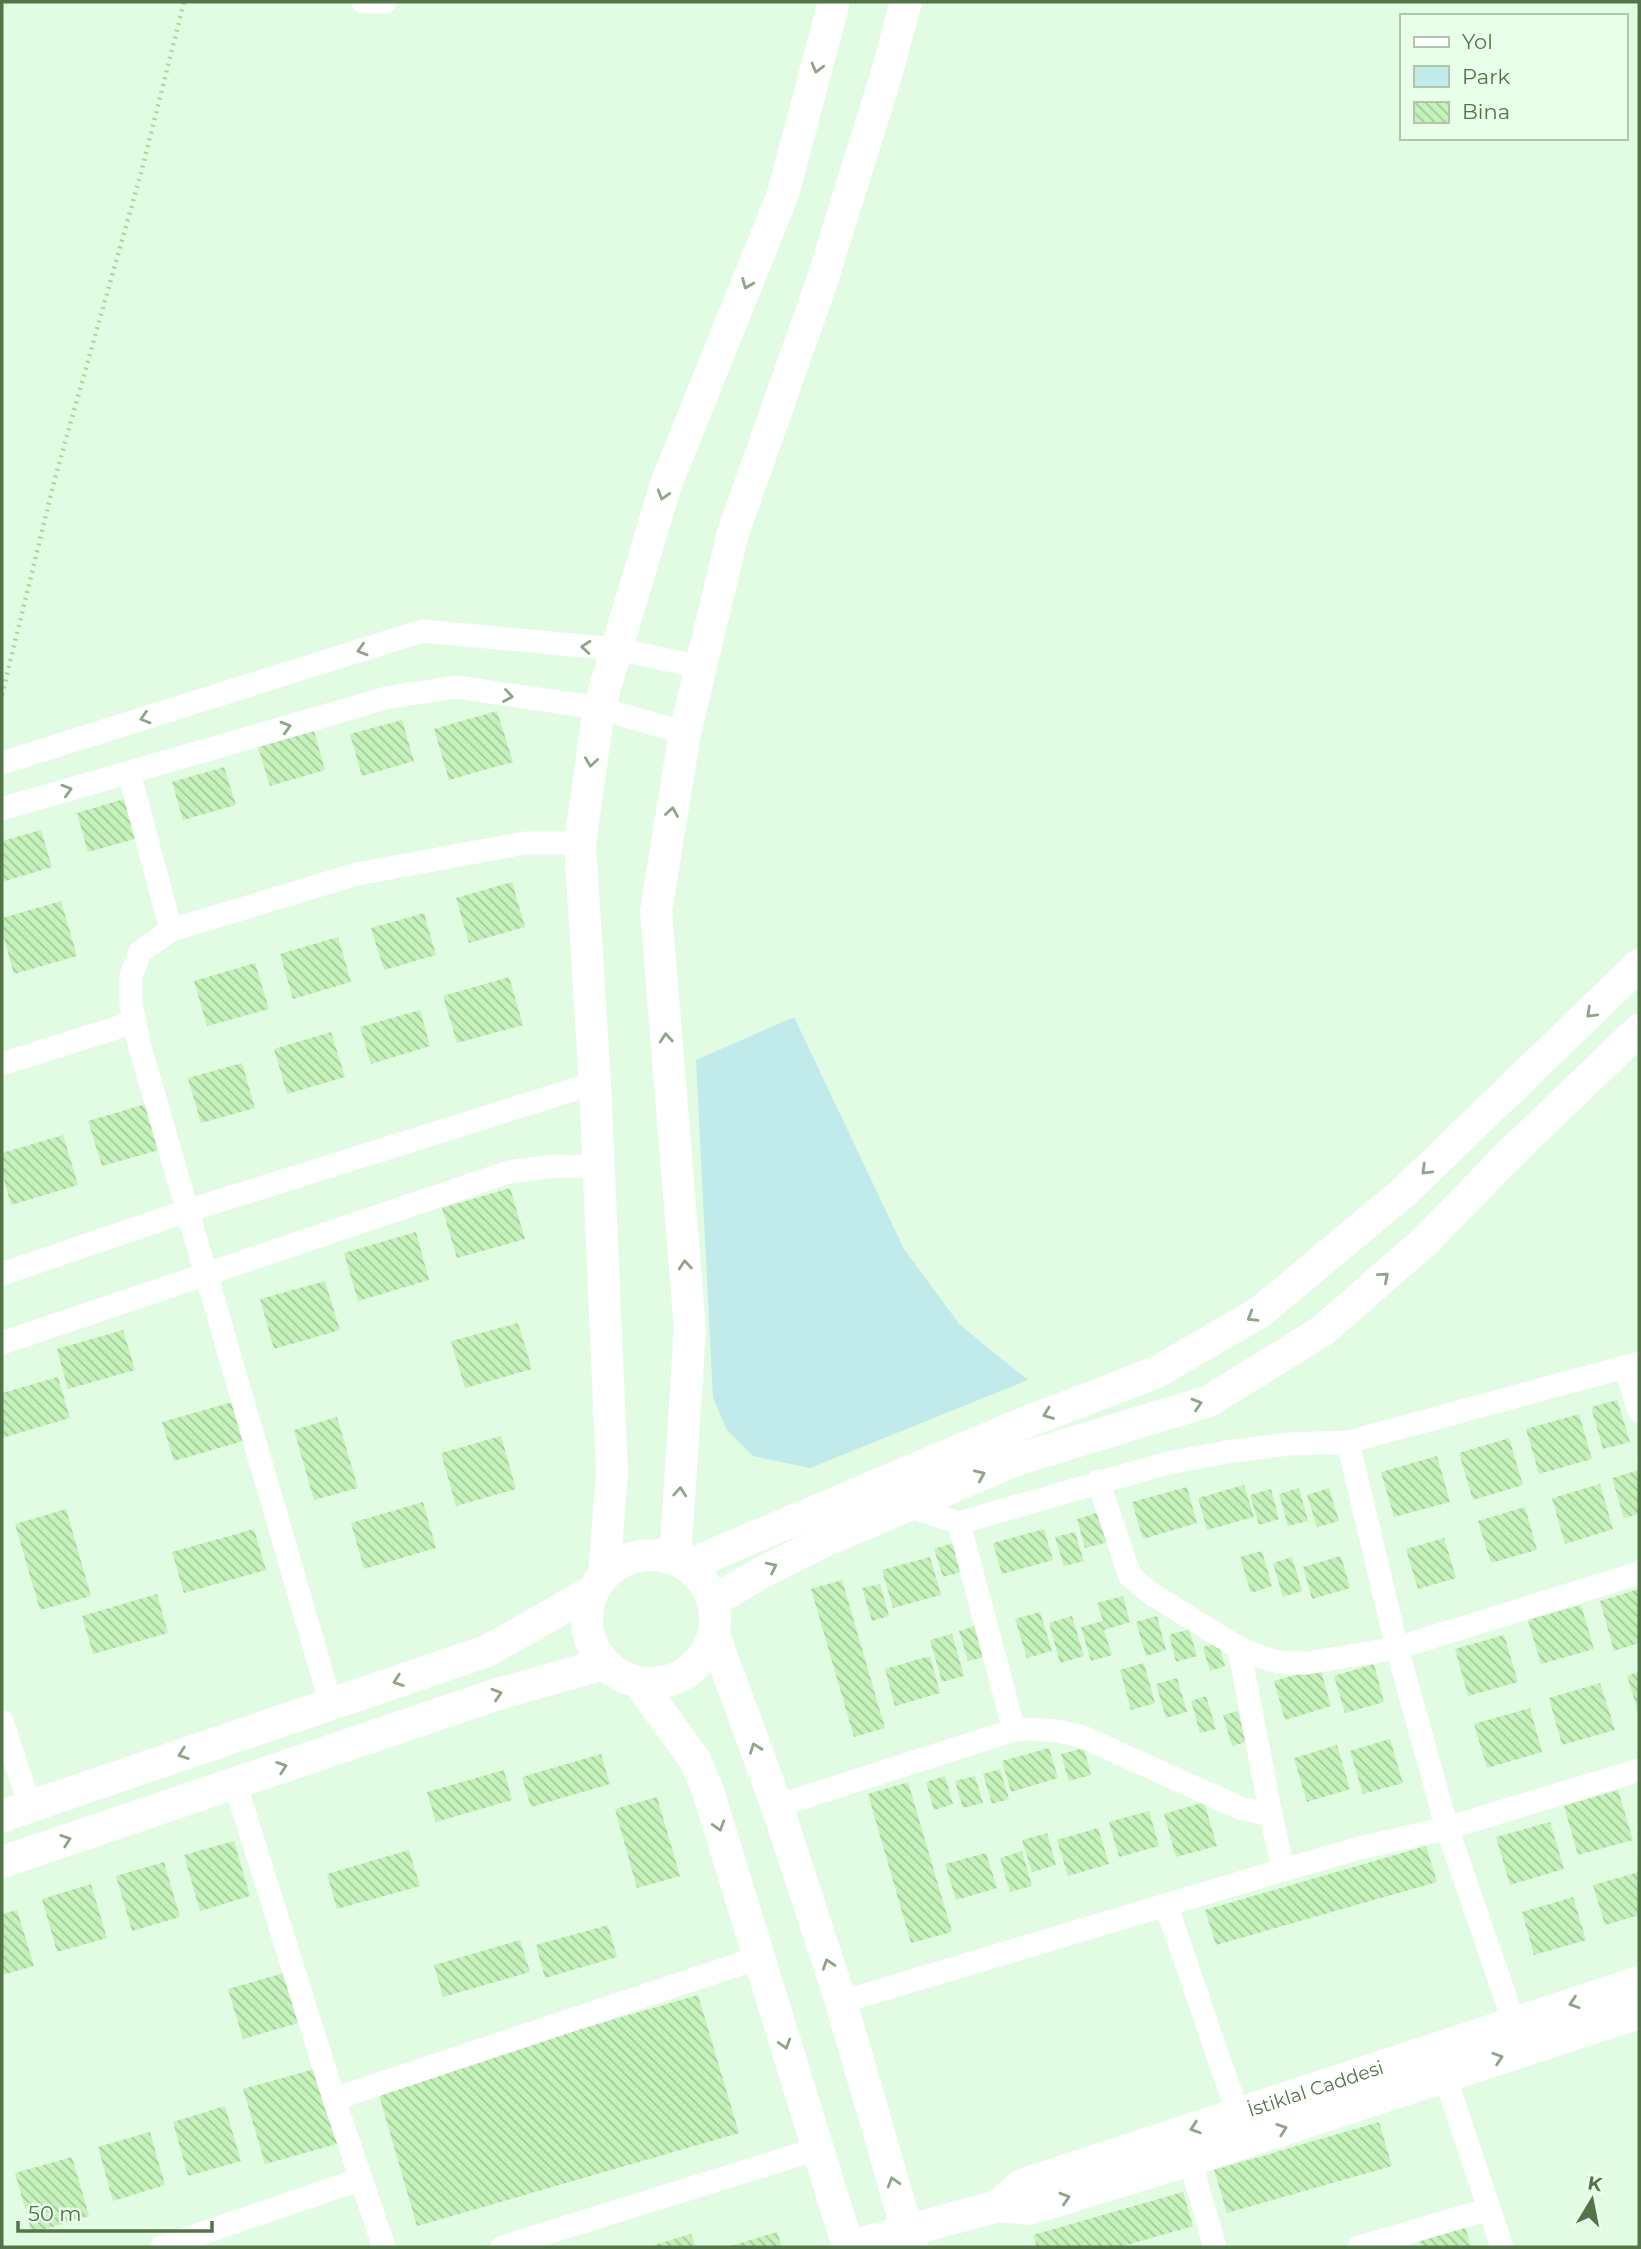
<svg xmlns="http://www.w3.org/2000/svg" width="1641" height="2249" font-family="Montserrat,sans-serif">
	<defs>
		<pattern id="building-back-hatch" width="6" height="6" patternUnits="userSpaceOnUse" patternTransform="scale(1.75)"><rect width="6" height="6" fill="#c5f2ba"/><path d="M-1 5l2 2M0 0l6 6M5-1l2 2" fill="none" stroke="#a3c999"/></pattern>
	</defs>
	<rect width="100%" height="100%" fill="#e2fce3"/>
	<!-- park -->
	<polygon fill="#c1eaea" points="794,1017 904,1249 960,1325 1028,1380 810,1468 753,1456 727,1430 713,1398 696,1060"/>
	<!-- building -->
	<g fill="url(#building-back-hatch)">
		<polygon points="497,711 513,762 449,780 434,729"/>
		<polygon points="402,720 414,761 362,776 350,734"/>
		<polygon points="314,731 325,770 270,786 258,747"/>
		<polygon points="224,767 236,805 183,820 172,782"/>
		<polygon points="127,798 138,838 88,852 77,813"/>
		<polygon points="41,830 52,867 2,882 2,841"/>
		<polygon points="512,882 525,927 469,943 456,898"/>
		<polygon points="61,901 77,956 14,974 2,931 2,918"/>
		<polygon points="424,913 436,955 384,970 371,928"/>
		<polygon points="338,937 351,982 293,999 280,954"/>
		<polygon points="255,963 269,1009 207,1026 194,981"/>
		<polygon points="509,977 523,1025 457,1043 443,996"/>
		<polygon points="420,1010 430,1046 371,1064 360,1027"/>
		<polygon points="331,1032 345,1077 287,1094 274,1049"/>
		<polygon points="242,1063 255,1108 201,1123 188,1078"/>
		<polygon points="146,1104 159,1150 102,1166 88,1121"/>
		<polygon points="63,1135 78,1185 11,1205 2,1172 2,1153"/>
		<polygon points="510,1188 525,1239 457,1258 442,1208"/>
		<polygon points="416,1232 429,1280 358,1301 344,1253"/>
		<polygon points="325,1281 340,1330 274,1349 260,1299"/>
		<polygon points="518,1323 532,1369 465,1388 451,1341"/>
		<polygon points="123,1330 135,1370 68,1389 57,1349"/>
		<polygon points="58,1377 70,1418 2,1438 2,1393"/>
		<polygon points="1617,1400 1630,1442 1603,1449 1591,1407"/>
		<polygon points="236,1401 247,1440 174,1461 162,1422"/>
		<polygon points="1579,1414 1592,1459 1539,1474 1526,1429"/>
		<polygon points="337,1417 358,1488 314,1500 294,1430"/>
		<polygon points="501,1436 516,1489 456,1506 441,1453"/>
		<polygon points="1509,1438 1523,1485 1473,1500 1459,1453"/>
		<polygon points="1437,1456 1450,1502 1394,1517 1381,1472"/>
		<polygon points="1639,1470 1639,1514 1624,1518 1612,1478"/>
		<polygon points="1600,1484 1613,1529 1565,1544 1552,1498"/>
		<polygon points="1244,1485 1254,1517 1207,1530 1198,1498"/>
		<polygon points="1187,1487 1197,1523 1143,1539 1132,1502"/>
		<polygon points="1299,1488 1308,1521 1288,1526 1279,1494"/>
		<polygon points="1329,1488 1339,1521 1317,1527 1307,1495"/>
		<polygon points="1271,1489 1279,1519 1259,1525 1250,1495"/>
		<polygon points="423,1502 436,1548 364,1569 351,1523"/>
		<polygon points="1525,1507 1537,1550 1491,1563 1478,1521"/>
		<polygon points="66,1509 91,1596 40,1610 15,1524"/>
		<polygon points="1100,1512 1108,1542 1085,1548 1077,1519"/>
		<polygon points="254,1529 266,1570 184,1593 172,1552"/>
		<polygon points="1044,1529 1053,1560 1002,1574 993,1543"/>
		<polygon points="1075,1532 1084,1561 1064,1566 1055,1537"/>
		<polygon points="1444,1538 1456,1578 1418,1589 1406,1549"/>
		<polygon points="953,1543 961,1572 943,1577 934,1549"/>
		<polygon points="1262,1551 1272,1586 1251,1593 1240,1557"/>
		<polygon points="1341,1556 1350,1588 1312,1599 1303,1567"/>
		<polygon points="930,1557 941,1595 893,1608 882,1570"/>
		<polygon points="1292,1557 1302,1591 1283,1597 1273,1563"/>
		<polygon points="842,1580 885,1728 854,1737 811,1589"/>
		<polygon points="880,1584 889,1616 872,1621 862,1588"/>
		<polygon points="1639,1589 1639,1643 1614,1651 1600,1601"/>
		<polygon points="157,1594 168,1633 93,1654 82,1616"/>
		<polygon points="1123,1596 1130,1622 1104,1630 1112,1655 1091,1661 1081,1627 1103,1621 1097,1603"/>
		<polygon points="1581,1605 1594,1649 1541,1664 1528,1620"/>
		<polygon points="1040,1612 1052,1651 1027,1658 1015,1619"/>
		<polygon points="1072,1616 1084,1656 1060,1663 1049,1623"/>
		<polygon points="1157,1616 1166,1650 1146,1656 1136,1622"/>
		<polygon points="975,1626 984,1657 968,1661 959,1631"/>
		<polygon points="1189,1629 1197,1656 1176,1662 1169,1635"/>
		<polygon points="952,1634 964,1676 942,1682 930,1640"/>
		<polygon points="1504,1635 1518,1682 1468,1696 1455,1649"/>
		<polygon points="1218,1643 1225,1666 1210,1671 1203,1647"/>
		<polygon points="930,1656 940,1693 895,1706 885,1669"/>
		<polygon points="1144,1663 1155,1703 1131,1710 1120,1670"/>
		<polygon points="1374,1664 1384,1702 1345,1713 1334,1676"/>
		<polygon points="1320,1668 1331,1706 1285,1720 1274,1681"/>
		<polygon points="1639,1672 1639,1715 1627,1676"/>
		<polygon points="1177,1678 1187,1712 1166,1718 1156,1684"/>
		<polygon points="1600,1683 1615,1730 1562,1745 1549,1698"/>
		<polygon points="1206,1696 1216,1729 1200,1733 1191,1701"/>
		<polygon points="1530,1708 1542,1752 1487,1768 1474,1724"/>
		<polygon points="1238,1711 1246,1742 1232,1746 1223,1715"/>
		<polygon points="1390,1739 1403,1783 1363,1794 1350,1751"/>
		<polygon points="1337,1745 1350,1789 1307,1802 1294,1758"/>
		<polygon points="1049,1748 1058,1778 1011,1792 1002,1761"/>
		<polygon points="1084,1748 1091,1775 1069,1781 1061,1754"/>
		<polygon points="601,1754 610,1784 531,1807 522,1777"/>
		<polygon points="1000,1769 1009,1799 992,1804 983,1774"/>
		<polygon points="504,1770 512,1800 436,1822 427,1792"/>
		<polygon points="945,1776 953,1804 934,1810 926,1782"/>
		<polygon points="975,1776 983,1803 963,1808 955,1781"/>
		<polygon points="908,1782 952,1932 911,1943 868,1794"/>
		<polygon points="1618,1790 1633,1840 1578,1855 1564,1806"/>
		<polygon points="657,1797 680,1876 637,1888 615,1809"/>
		<polygon points="1204,1802 1217,1846 1176,1857 1164,1814"/>
		<polygon points="1149,1811 1159,1846 1119,1857 1109,1822"/>
		<polygon points="1550,1822 1564,1869 1510,1885 1496,1837"/>
		<polygon points="1098,1828 1109,1864 1068,1876 1057,1840"/>
		<polygon points="1047,1833 1056,1865 1032,1872 1022,1840"/>
		<polygon points="234,1841 250,1896 200,1911 184,1855"/>
		<polygon points="1426,1846 1437,1882 1216,1945 1205,1910"/>
		<polygon points="409,1850 420,1886 337,1909 327,1874"/>
		<polygon points="1022,1851 1032,1886 1010,1892 1000,1858"/>
		<polygon points="986,1853 997,1888 956,1900 945,1864"/>
		<polygon points="164,1862 180,1917 132,1931 116,1876"/>
		<polygon points="1639,1872 1639,1915 1605,1925 1593,1885"/>
		<polygon points="91,1884 107,1938 57,1952 42,1899"/>
		<polygon points="1573,1897 1586,1940 1534,1955 1522,1912"/>
		<polygon points="17,1910 34,1966 2,1975 2,1914"/>
		<polygon points="608,1925 617,1957 545,1978 536,1945"/>
		<polygon points="520,1940 530,1972 443,1997 434,1965"/>
		<polygon points="284,1973 298,2023 243,2039 228,1989"/>
		<polygon points="698,1995 739,2133 417,2226 377,2088"/>
		<polygon points="318,2068 340,2143 265,2164 243,2089"/>
		<polygon points="225,2106 241,2161 188,2176 173,2122"/>
		<polygon points="1379,2122 1392,2166 1227,2213 1214,2170"/>
		<polygon points="150,2132 165,2185 113,2201 98,2147"/>
		<polygon points="72,2157 89,2216 32,2233 15,2173"/>
		<polygon points="1183,2192 1193,2226 1120,2247 1037,2247 1033,2235"/>
		<polygon points="1463,2219 1471,2247 1421,2247 1417,2232"/>
		<polygon points="777,2232 782,2247 727,2247"/>
		<polygon points="691,2234 696,2247 647,2247"/>
	</g>
	<g fill="none" stroke-linecap="round" stroke-linejoin="round">
		<!-- path -->
		<polyline stroke="#a9d79d" stroke-width="4.5" stroke-dasharray="2 5" stroke-linecap="butt" points="2,695 55,478 141,173 184,2"/>
		<!-- street -->
		<g stroke="#fff" stroke-width="23">
			<polyline points="363,2 385,2"/>
			<polyline points="2,763 422,631 616,649 701,667"/>
			<polyline points="129,773 171,930"/>
			<polyline points="2,809 390,697 457,687 599,708 685,733"/>
			<polyline points="2,1064 135,1022"/>
			<polyline points="2,1274 187,1211 595,1083"/>
			<polyline points="2,1343 509,1172 553,1166 599,1167"/>
			<polyline points="1625,1367 1639,1411"/>
			<polyline points="1348,1442 1397,1648 1447,1828 1514,2022"/>
			<polyline points="1098,1481 1130,1576 1150,1593 1239,1648 1271,1815 1283,1870"/>
			<polyline points="909,1506 959,1523 1168,1463 1227,1452 1289,1444 1348,1442 1639,1363"/>
			<polyline points="959,1523 1014,1730"/>
			<polyline points="1239,1648 1270,1660 1288,1663 1307,1663 1397,1648 1639,1573"/>
			<polyline points="331,1704 139,1044 131,1003 131,976 140,952 171,930 357,874 525,843 580,843"/>
			<polyline points="2,1721 30,1806"/>
			<polyline points="235,1783 334,2099 384,2247"/>
			<path d="M777 1806 1014 1730C1039 1728 1059 1730 1083 1737L1240 1808 1271 1815"/>
			<polyline points="1166,1905 1238,2114"/>
			<polyline points="841,2002 1283,1870 1360,1848 1447,1828 1639,1770"/>
			<polyline points="1440,2062 1502,2247"/>
			<polyline points="334,2099 758,1958"/>
			<polyline points="1190,2160 1215,2247"/>
			<polyline points="162,2247 361,2179"/>
			<polyline points="502,2247 817,2149"/>
			<polyline points="1359,2247 1489,2209"/>
		</g>
		<!-- secondary -->
		<g stroke="#fff" stroke-width="32">
			<circle cx="651" cy="1619" r="64"/>
			<polyline points="675,1560 690,1329 656,911 685,733 733,533 821,284 885,79 906,2"/>
			<polyline points="686,1566 1019,1425 1157,1372 1260,1312 1405,1191 1639,965"/>
			<polyline points="604,1575 612,1473 595,1083 580,843 599,708 666,484 783,194 834,2"/>
			<polyline points="713,1601 761,1573 829,1539 1016,1460 1209,1401 1322,1331 1424,1242 1513,1151 1639,1030"/>
			<polyline points="714,1635 777,1806 841,2002 912,2247"/>
			<polyline points="639,1683 693,1757 707,1788 848,2247 998,2206 1030,2209 1190,2160 1639,2013"/>
			<polyline points="2,1816 487,1651 593,1591"/>
			<polyline points="2,1862 498,1694 604,1664"/>
			<path id="s1" d="M998 2206 1021 2185 1639 1982"/>
		</g>
	</g>
	<!-- one-way arrows -->
	<defs><path id="oneway-chevron" d="M-2-3.5L2.5 0L-2 3.5" fill="none" stroke-width="1.6" stroke-linecap="round" stroke-linejoin="round" transform="scale(1.75)"/></defs>
	<g stroke="#8fa588">
		<use href="#oneway-chevron" transform="translate(817 68) rotate(105)"/>
		<use href="#oneway-chevron" transform="translate(747 284) rotate(112)"/>
		<use href="#oneway-chevron" transform="translate(663 495) rotate(107)"/>
		<use href="#oneway-chevron" transform="translate(586 647) rotate(-175)"/>
		<use href="#oneway-chevron" transform="translate(362 650) rotate(163)"/>
		<use href="#oneway-chevron" transform="translate(508 696) rotate(9)"/>
		<use href="#oneway-chevron" transform="translate(145 718) rotate(163)"/>
		<use href="#oneway-chevron" transform="translate(286 727) rotate(-16)"/>
		<use href="#oneway-chevron" transform="translate(591 762) rotate(98)"/>
		<use href="#oneway-chevron" transform="translate(67 790) rotate(-16)"/>
		<use href="#oneway-chevron" transform="translate(672 812) rotate(-81)"/>
		<use href="#oneway-chevron" transform="translate(1591 1013) rotate(136)"/>
		<use href="#oneway-chevron" transform="translate(666 1038) rotate(-95)"/>
		<use href="#oneway-chevron" transform="translate(1426 1170) rotate(136)"/>
		<use href="#oneway-chevron" transform="translate(685 1265) rotate(-95)"/>
		<use href="#oneway-chevron" transform="translate(1384 1277) rotate(-41)"/>
		<use href="#oneway-chevron" transform="translate(1252 1317) rotate(149)"/>
		<use href="#oneway-chevron" transform="translate(1197 1404) rotate(-17)"/>
		<use href="#oneway-chevron" transform="translate(1048 1414) rotate(159)"/>
		<use href="#oneway-chevron" transform="translate(980 1475) rotate(-24)"/>
		<use href="#oneway-chevron" transform="translate(680 1492) rotate(-86)"/>
		<use href="#oneway-chevron" transform="translate(772 1567) rotate(-26)"/>
		<use href="#oneway-chevron" transform="translate(398 1681) rotate(161)"/>
		<use href="#oneway-chevron" transform="translate(497 1694) rotate(-17)"/>
		<use href="#oneway-chevron" transform="translate(755 1748) rotate(-110)"/>
		<use href="#oneway-chevron" transform="translate(183 1754) rotate(161)"/>
		<use href="#oneway-chevron" transform="translate(282 1767) rotate(-19)"/>
		<use href="#oneway-chevron" transform="translate(719 1826) rotate(73)"/>
		<use href="#oneway-chevron" transform="translate(66 1840) rotate(-19)"/>
		<use href="#oneway-chevron" transform="translate(828 1964) rotate(-108)"/>
		<use href="#oneway-chevron" transform="translate(1574 2003) rotate(162)"/>
		<use href="#oneway-chevron" transform="translate(785 2044) rotate(73)"/>
		<use href="#oneway-chevron" transform="translate(1498 2058) rotate(-18)"/>
		<use href="#oneway-chevron" transform="translate(1195 2128) rotate(162)"/>
		<use href="#oneway-chevron" transform="translate(1282 2129) rotate(-19)"/>
		<use href="#oneway-chevron" transform="translate(893 2182) rotate(-106)"/>
		<use href="#oneway-chevron" transform="translate(1065 2198) rotate(-17)"/>
	</g>
	<g text-anchor="middle" dominant-baseline="central" stroke-width="7" stroke-linejoin="round" paint-order="stroke">
		<!-- street labels -->
		<g font-size="19" fill="#537448" stroke="#e9ffe9">
			<text stroke="none"><textPath href="#s1" startOffset="341">İstiklal Caddesi</textPath></text>
		</g>
	</g>
	<!-- border -->
	<rect width="1641" height="2249" fill="none" stroke="#537448" stroke-width="7"/>
	<!-- legend -->
	<rect x="1400" y="14" width="228" height="126" fill="#e9ffe9" stroke="#adc7a9" stroke-width="2"/>
	<rect x="1414" y="37" width="35" height="10" fill="#ffffff" stroke="#adc7a9" stroke-width="2"/>
	<text x="1462" y="49" font-size="21" fill="#537448">Yol</text>
	<rect x="1414" y="66" width="35" height="21" fill="#c1eaea" stroke="#adc7a9" stroke-width="2"/>
	<text x="1462" y="84" font-size="21" fill="#537448">Park</text>
	<rect x="1414" y="102" width="35" height="21" fill="url(#building-back-hatch)" stroke="#adc7a9" stroke-width="2"/>
	<text x="1462" y="119" font-size="21" fill="#537448">Bina</text>
	<!-- north arrow -->
	<g transform="translate(1592 2200) rotate(10)" stroke="#e9ffe9" stroke-width="5" paint-order="stroke">
	<path d="M0-5L12 26L0 18L-12 26Z" fill="#537448"/>
	<text y="-10" font-size="19" font-weight="bold" text-anchor="middle" fill="#537448">K</text>
	</g>
	<!-- scale -->
	<path d="M18 2221v10h194v-10" fill="none" stroke="#537448" stroke-width="3.5"/>
	<text x="28" y="2221" font-size="21" fill="#537448" stroke="#e9ffe9" stroke-width="5" paint-order="stroke">50 m</text>
</svg>
